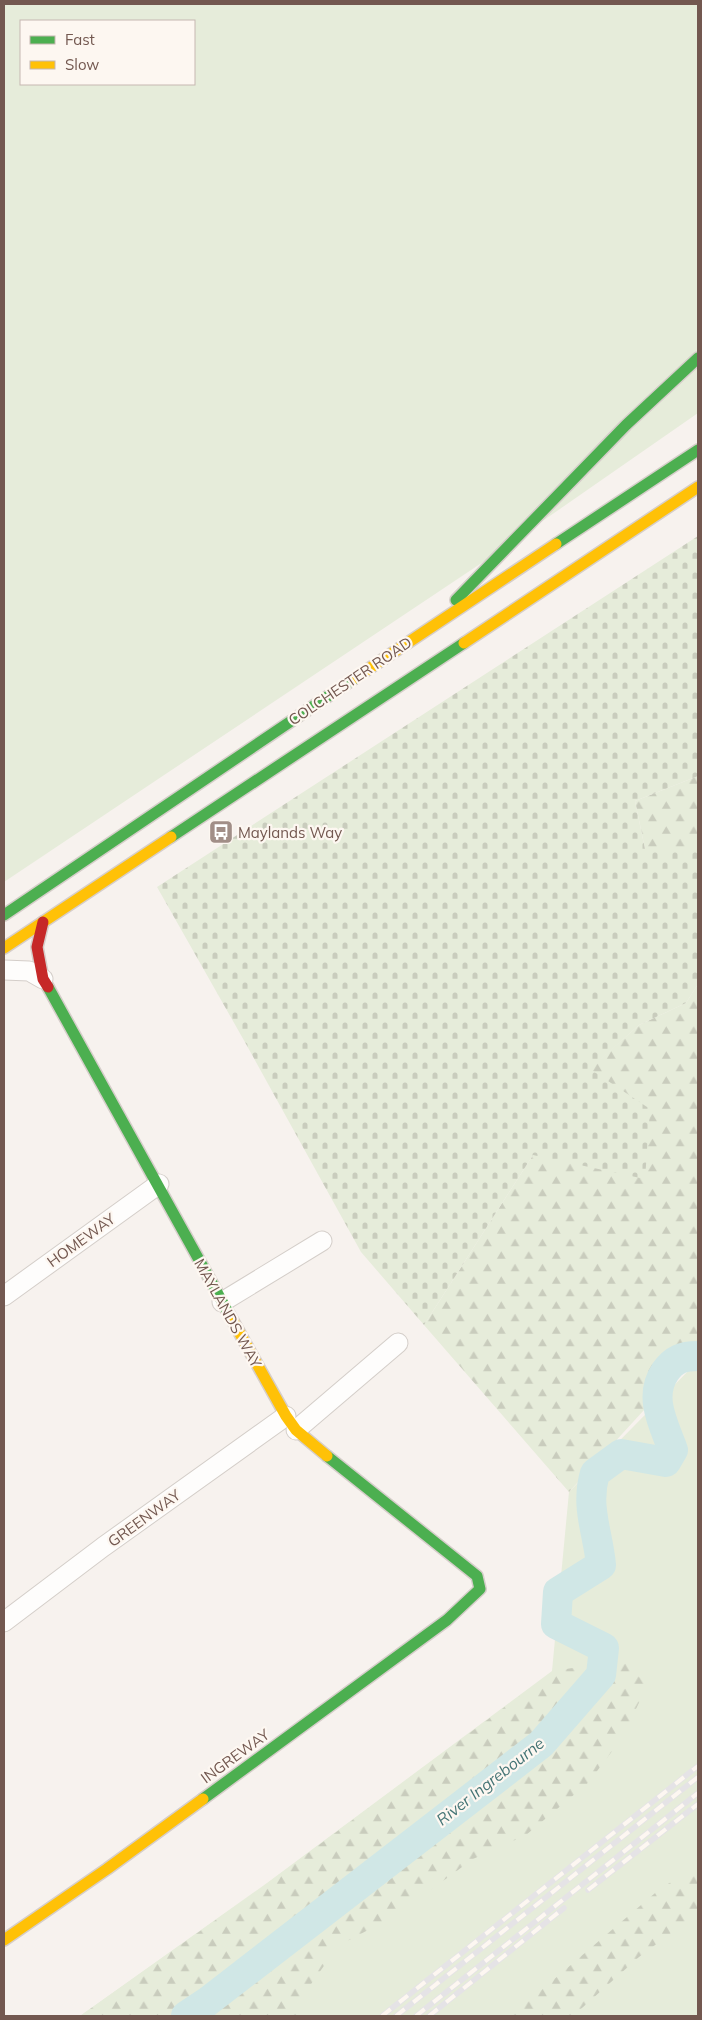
<svg xmlns="http://www.w3.org/2000/svg" width="702" height="2020" font-family="Mulish,sans-serif">
	<defs>
		<pattern id="forest-firs" width="22" height="20" patternUnits="userSpaceOnUse" patternTransform="scale(1.25)"><rect width="22" height="20" fill="#e6ecda"/><path d="M5 1l3.5 6h-7zM16 11l3.5 6h-7z" fill="#c9ccbd"/></pattern>
		<pattern id="cemetery-stones" width="16" height="16" patternUnits="userSpaceOnUse" patternTransform="scale(1.25)"><rect width="16" height="16" fill="#e6ecda"/><path d="M2 7V4a2 2 0 0 1 4 0v3zM10 15v-3a2 2 0 0 1 4 0v3z" fill="#c9ccbd"/></pattern>
	</defs>
	<rect width="100%" height="100%" fill="#f7f2ee"/>
	<!-- green -->
	<g fill="#e6ecda" fill-rule="evenodd">
		<path d="M4 4H698V413L498 552 4 882ZM21 21H194V84H21Z"/>
		<polygon points="698,1361 698,2016 80,2016 267,1883 552,1671 569,1492"/>
	</g>
	<!-- forest -->
	<g fill="url(#forest-firs)">
		<polygon points="698,776 698,849 645,849 635,801"/>
		<polygon points="698,984 698,1351 569,1492 424,1325 533,1155 650,1110 589,1069 639,1025 686,1003"/>
		<polygon points="625,1660 647,1686 622,1738 588,1783 526,1835 473,1859 398,1914 338,1946 304,1994 298,2016 80,2016 261,1888 553,1671"/>
		<polygon points="698,1866 698,1913 639,1957 573,2016 511,2016 661,1888"/>
	</g>
	<!-- cemetery -->
	<polygon fill="url(#cemetery-stones)" points="698,536 698,776 635,801 645,849 698,849 698,984 686,1003 639,1025 590,1069 650,1109 645,1179 533,1155 424,1325 361,1252 246,1044 157,887"/>
	<g fill="none" stroke-linecap="round" stroke-linejoin="round">
		<!-- river -->
		<path stroke="#d0e7e6" stroke-width="30" d="M186 2016 207 2002 541 1744 601 1675 604 1648 556 1624 558 1592 601 1565C598 1532 585 1507 595 1473L621 1454 666 1462 673 1450C664 1425 648 1397 665 1372 674 1359 683 1356 698 1356"/>
		<defs>
			<g id="street">
				<polyline points="4,970 29,971 43,979"/>
				<polyline points="4,1296 159,1184"/>
				<polyline points="222,1302 322,1241"/>
				<polyline points="296,1430 398,1343"/>
				<polyline points="4,1622 103,1547 286,1416"/>
			</g>
			<g id="fast">
				<polyline points="556,544 698,450"/>
				<polyline points="456,600 626,425 698,358"/>
				<polyline points="171,837 464,643"/>
				<polyline points="4,915 355,678"/>
				<polyline points="48,987 229,1314"/>
				<polyline points="203,1799 447,1620 480,1589 477,1576 327,1456"/>
			</g>
			<g id="slow">
				<polyline points="464,643 698,487"/>
				<polyline points="355,678 556,544"/>
				<polyline points="4,948 171,837"/>
				<polyline points="229,1314 286,1416 296,1430 327,1456"/>
				<polyline points="4,1940 107,1869 203,1799"/>
			</g>
			<polyline id="jam" points="43,922 37,947 43,979 48,987"/>
		</defs>
		<!-- street casing -->
		<use href="#street" stroke="#d4cec9" stroke-width="21"/>
		<!-- fast casing -->
		<use href="#fast" stroke="#d6ceca" stroke-width="14"/>
		<!-- slow casing -->
		<use href="#slow" stroke="#d6ceca" stroke-width="14"/>
		<!-- jam casing -->
		<use href="#jam" stroke="#d6ceca" stroke-width="14"/>
		<!-- street -->
		<use href="#street" stroke="#fefdfc" stroke-width="19"/>
		<!-- fast -->
		<use href="#fast" stroke="#4caf50" stroke-width="11"/>
		<!-- slow -->
		<use href="#slow" stroke="#ffc107" stroke-width="11"/>
		<!-- jam -->
		<use href="#jam" stroke="#c62828" stroke-width="11"/>
		<defs>
			<g id="rail">
				<polyline points="588,1890 698,1804"/>
				<polyline points="382,2016 698,1766"/>
				<polyline points="396,2016 698,1777"/>
				<polyline points="416,2016 698,1793"/>
				<polyline points="429,2016 564,1908"/>
			</g>
		</defs>
		<!-- rail casing -->
		<use href="#rail" stroke="#e5e3e6" stroke-width="5.5"/>
		<!-- rail -->
		<use href="#rail" stroke="#fdf7f1" stroke-width="4" stroke-dasharray="11" stroke-linecap="butt"/>
	</g>
	<!-- icons -->
	<defs>
		<symbol id="bus-square" viewBox="-11 -11 22 22"><rect x="-9" y="-9" width="18" height="18" rx="4" fill="#a18e87" stroke="#fdf7f1"/><path d="M-5-6H5V4H4V6H2V4H-2V6H-4V4H-5ZM-3.5-4V0h7V-4ZM-3.5 1.2v1.5H-2V1.2ZM2 1.2v1.5H3.5V1.2Z" fill="#fff"/></symbol>
	</defs>
	<g fill-rule="evenodd">
		<use href="#bus-square" x="207" y="818" width="28" height="28"/>
	</g>
	<g text-anchor="middle" dominant-baseline="central" stroke-width="4.5" stroke-linejoin="round" paint-order="stroke">
		<!-- street labels -->
		<g font-size="15" fill="#735850" stroke="#fdf7f1">
			<text transform="translate(350 681) rotate(-34)">COLCHESTER ROAD</text>
			<text transform="translate(81 1240) rotate(-36)">HOMEWAY</text>
			<text transform="translate(228 1313) rotate(61)">MAYLANDS WAY</text>
			<text transform="translate(144 1518) rotate(-36)">GREENWAY</text>
			<text transform="translate(235 1756) rotate(-36)">INGREWAY</text>
		</g>
		<!-- poi labels -->
		<g font-size="15" fill="#735850" stroke="#fdf7f1" text-anchor="start">
			<text x="238" y="832">Maylands Way</text>
		</g>
		<!-- water labels -->
		<g font-size="16" font-style="italic" fill="#457576" stroke="#fdf7f1">
			<text transform="translate(490 1781) rotate(-38)">River Ingrebourne</text>
		</g>
	</g>
	<!-- border -->
	<rect width="702" height="2020" fill="none" stroke="#735850" stroke-width="10"/>
	<!-- legend -->
	<rect x="20" y="20" width="175" height="65" fill="#fdf7f1" stroke="#c6b7b1"/>
	<rect x="30" y="36" width="25" height="8" fill="#4caf50" stroke="#c6b7b1"/>
	<text x="65" y="45" font-size="15" fill="#735850">Fast</text>
	<rect x="30" y="61" width="25" height="8" fill="#ffc107" stroke="#c6b7b1"/>
	<text x="65" y="70" font-size="15" fill="#735850">Slow</text>
</svg>
